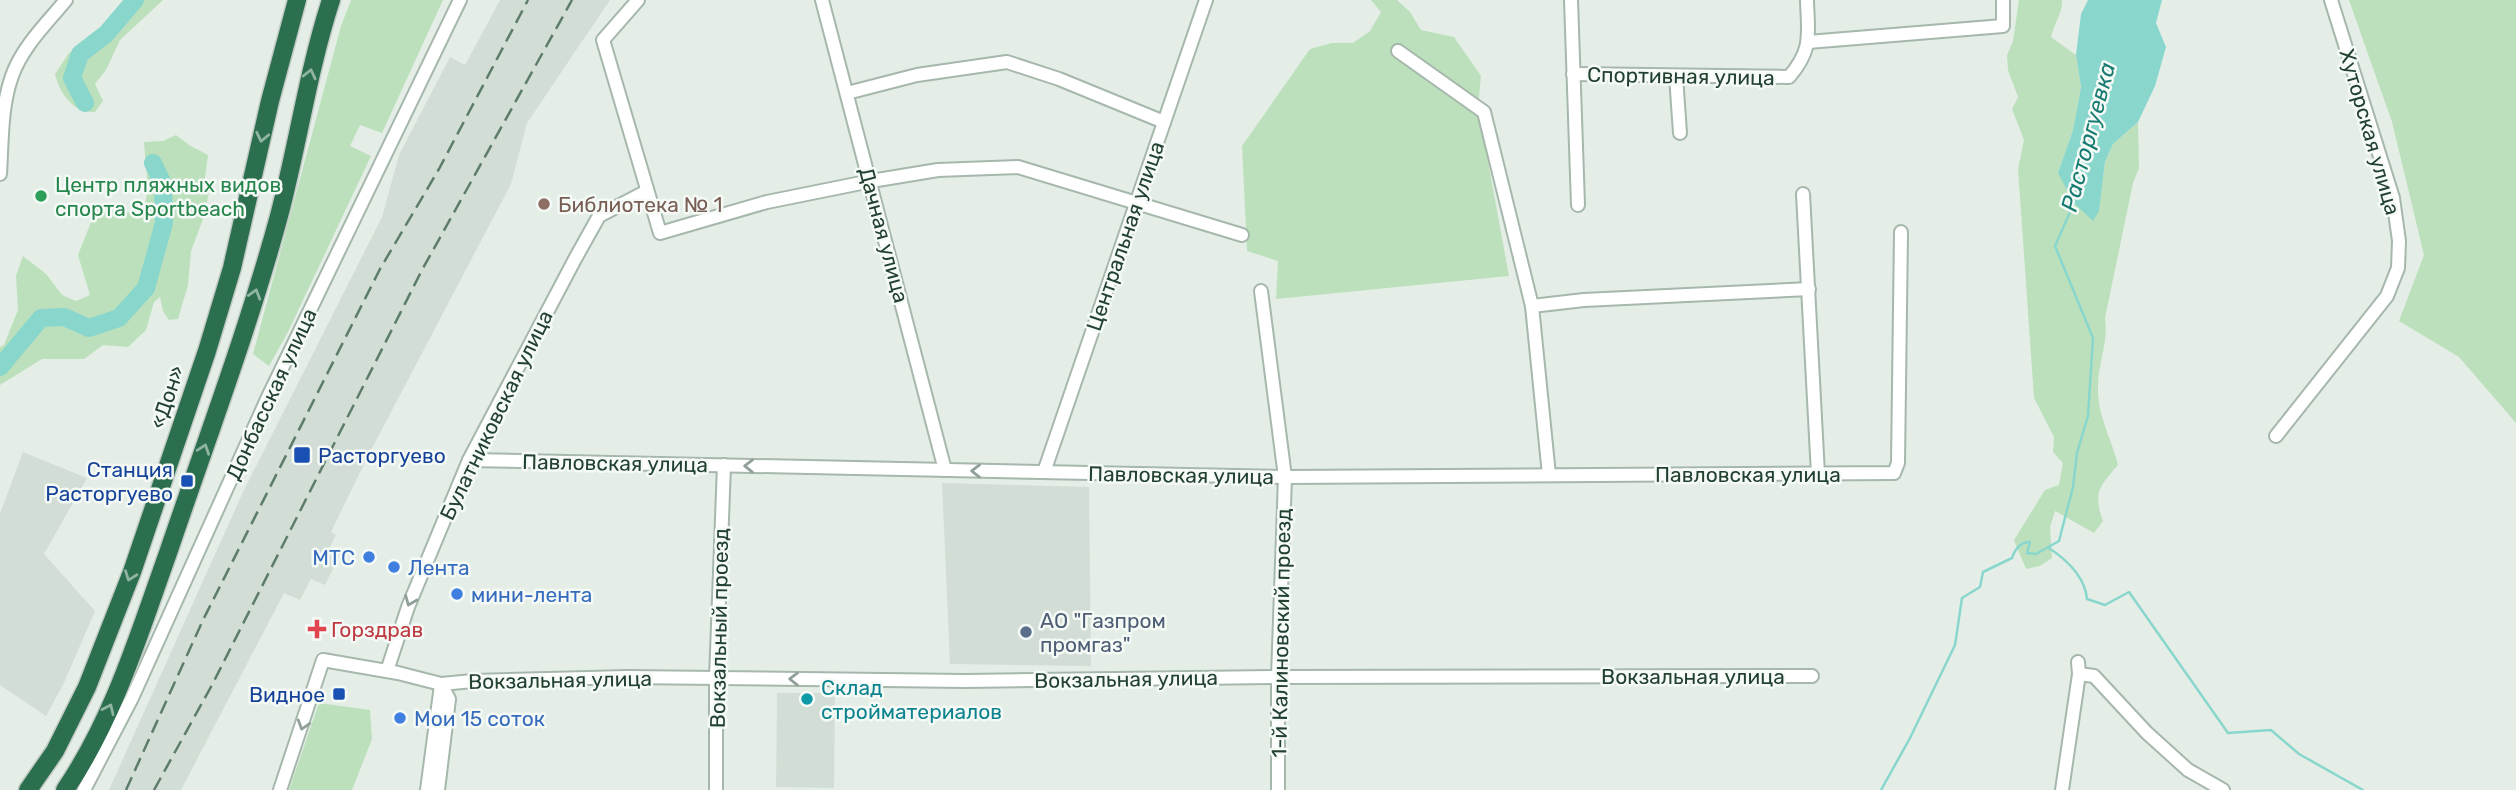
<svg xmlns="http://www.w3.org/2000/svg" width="2516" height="790" font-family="Rubik,sans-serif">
	<rect width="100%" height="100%" fill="#e4eee7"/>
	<!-- built -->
	<g fill="#d2ded5">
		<polygon points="500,0 610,0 527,123 511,184 369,454 331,532 336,535 330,547 341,553 325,585 311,579 300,600 284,593 181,790 109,790 243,492 382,217 399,155 450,57 465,65"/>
		<polygon points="23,452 87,478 44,554 95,611 63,685 46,716 0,685 0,514"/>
		<polygon points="942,483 1089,487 1091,666 950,664"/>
		<polygon points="777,693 835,693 834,788 776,787"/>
	</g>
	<!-- green -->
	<g fill="#bce0bc">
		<path d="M124 0H163L120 40 106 70 95 84 103 101 95 112C73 113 60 94 55 74L69 53 96 35Z"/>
		<polygon points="351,0 443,0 382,133 360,125 350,146 371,156 288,332 269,366 253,354 341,26"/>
		<polygon points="1371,0 1397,0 1410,12 1421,30 1454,37 1481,76 1478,107 1509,276 1276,299 1278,261 1247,251 1242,146 1310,49 1332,43 1353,43 1370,31 1381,12"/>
		<path d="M2019 0H2062C2063 13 2054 23 2051 37L2076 55 2081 87 2073 130 2058 173 2099 211 2105 162 2113 144 2138 122 2139 168 2133 183 2105 318C2109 343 2097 365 2098 390 2098 416 2112 440 2118 465 2099 487 2093 492 2103 521L2094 533 2055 511 2050 527 2052 558 2040 566 2026 569 2014 540 2045 490 2059 485 2063 463 2053 452 2054 437 2034 398 2018 169 2024 140 2012 109 2018 97 2008 70 2007 55 2013 41Z"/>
		<polygon points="2349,0 2516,0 2516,423 2459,357 2399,321 2424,255 2392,122"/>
		<polygon points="176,135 189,145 208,155 205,178 209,193 202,222 191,251 188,285 178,319 169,320 163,311 160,297 154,302 146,330 128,347 103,345 84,359 42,359 0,385 0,347 4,345 18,310 16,276 23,256 46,274 62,295 76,301 90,295 78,255 97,207 142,215 148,191 144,142 163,141"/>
		<polygon points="319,703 370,710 372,739 352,790 289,790"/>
	</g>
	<!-- water -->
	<polygon fill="#89d6cd" points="2088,0 2162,0 2156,23 2166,47 2155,86 2138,122 2113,144 2105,162 2099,211 2093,221 2074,203 2058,173 2073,130 2081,87 2076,55 2081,14"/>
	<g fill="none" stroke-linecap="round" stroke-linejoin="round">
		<!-- stream -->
		<g stroke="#89d6cd" stroke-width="2.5">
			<path d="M2049 548C2067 560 2085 577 2087 599L2105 605 2129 592 2228 733 2271 730 2299 754 2363 790"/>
			<path d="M1881 790 1910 738 1955 645 1962 598 1980 587 1983 572 2012 558C2015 549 2020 542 2030 542L2027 553 2036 554 2059 541 2073 487 2077 453 2088 416 2093 338 2055 246 2075 201"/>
		</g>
		<!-- river -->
		<g stroke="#89d6cd" stroke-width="18">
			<polyline points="85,103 72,78 80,54 106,34 135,0"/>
			<polyline points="0,367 41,318 64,317 89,328 119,318 146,288 164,223 163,184 153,163"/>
		</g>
		<defs>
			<g id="minor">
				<polyline points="638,0 603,40 660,233 767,202 871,181 938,170 1018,167 1242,235"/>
				<polyline points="822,0 945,470"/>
				<polyline points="1571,0 1578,205"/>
				<polyline points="1808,42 2003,26 2003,0"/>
				<polyline points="1398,51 1484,112 1532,306 1549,475"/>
				<path d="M1573 74 1789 77C1813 49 1808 35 1807 0"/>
				<polyline points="1676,76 1680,133"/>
				<polyline points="847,93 917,75 1007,62 1059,79 1164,122"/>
				<path d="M0 174C2 142 1 106 12 76 22 47 47 23 66 0"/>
				<polyline points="1803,194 1818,474"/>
				<polyline points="1261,291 1285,477 1278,677 1278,790"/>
				<polyline points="1532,306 1584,300 1809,289"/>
				<polyline points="2276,436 2387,296 2398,268 2399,241 2393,198 2331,0"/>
				<polyline points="469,460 1285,477 1894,473 1898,463 1901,232"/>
				<polyline points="1044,472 1206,0"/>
				<polyline points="387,671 408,607 469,460 575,259 599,216 647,191"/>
				<polyline points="2079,674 2094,676 2147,733 2188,770 2223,790"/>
				<polyline points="441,684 473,681 627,677 965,681 1278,677 1812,676"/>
				<polyline points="84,790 132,698 268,397 460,0"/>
				<polyline points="280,790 323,660 398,673 441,684 449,699 438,790"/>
				<polyline points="427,790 441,685"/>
				<polyline points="716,790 716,679 724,465"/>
				<polyline points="2062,790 2079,674 2078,662"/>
			</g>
			<g id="highway">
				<polyline points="28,790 55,751 87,687 132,572 207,351 232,268 270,101 297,0"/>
				<path d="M65 790C114 718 139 634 168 553 206 441 248 330 279 216 298 144 308 71 331 0"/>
			</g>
		</defs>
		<!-- minor casing -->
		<use href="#minor" stroke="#a6b7ac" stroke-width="16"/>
		<!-- highway casing -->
		<use href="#highway" stroke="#c1cac5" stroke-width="21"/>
		<!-- minor -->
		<use href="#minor" stroke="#fff" stroke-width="12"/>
		<!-- highway -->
		<use href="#highway" stroke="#2c6f4f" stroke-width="18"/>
		<!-- rail -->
		<g stroke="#5d7c6b" stroke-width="2.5" stroke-dasharray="14 7" stroke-linecap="butt">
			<polyline points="126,790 203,620 380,269 439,169 528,0"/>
			<polyline points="154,790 212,685 422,270 572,0"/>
		</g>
	</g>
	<!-- one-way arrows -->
	<defs><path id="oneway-chevron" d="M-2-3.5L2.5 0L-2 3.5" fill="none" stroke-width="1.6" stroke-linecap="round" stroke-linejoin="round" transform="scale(1.75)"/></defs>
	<g stroke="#90b4a2">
		<use href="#oneway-chevron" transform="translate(310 74) rotate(-77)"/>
		<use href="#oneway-chevron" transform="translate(262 137) rotate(102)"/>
		<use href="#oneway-chevron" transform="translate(255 294) rotate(-73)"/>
		<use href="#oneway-chevron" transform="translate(204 449) rotate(-71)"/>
		<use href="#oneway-chevron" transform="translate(130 576) rotate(110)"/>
		<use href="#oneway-chevron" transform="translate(109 709) rotate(-65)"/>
	</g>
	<g stroke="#90a098">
		<use href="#oneway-chevron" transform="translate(749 466) rotate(-179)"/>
		<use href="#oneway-chevron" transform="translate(976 471) rotate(-179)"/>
		<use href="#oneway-chevron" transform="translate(410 601) rotate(112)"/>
		<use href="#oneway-chevron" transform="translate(794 679) rotate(-179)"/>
		<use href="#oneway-chevron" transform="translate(303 725) rotate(107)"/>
	</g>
	<!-- markers -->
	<circle fill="#2e9e5b" stroke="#f5faf6" stroke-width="2.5" cx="41" cy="196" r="7"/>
	<circle fill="#8d6e63" stroke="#f5faf6" stroke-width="2.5" cx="544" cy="204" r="7"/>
	<g fill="#1a4fb4" stroke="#f5faf6" stroke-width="2.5">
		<rect x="293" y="446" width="18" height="18" rx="3.5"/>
		<rect x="180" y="474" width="14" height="14" rx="3.5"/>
		<rect x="332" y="687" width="14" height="14" rx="3.5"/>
	</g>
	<g fill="#3f7fe0" stroke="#f5faf6" stroke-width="2.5">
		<circle cx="369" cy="557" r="7"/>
		<circle cx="394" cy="567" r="7"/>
		<circle cx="457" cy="594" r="7"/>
		<circle cx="400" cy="718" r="7"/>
	</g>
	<path fill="#e0444e" stroke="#f5faf6" stroke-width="2.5" d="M313.5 618.5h7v7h7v7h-7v7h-7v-7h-7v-7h7z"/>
	<circle fill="#5c6f8a" stroke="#f5faf6" stroke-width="2.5" cx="1026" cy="632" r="7"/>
	<circle fill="#0f9aa8" stroke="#f5faf6" stroke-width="2.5" cx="807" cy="699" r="7"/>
	<g text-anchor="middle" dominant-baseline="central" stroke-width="5" stroke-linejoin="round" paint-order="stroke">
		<!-- street labels -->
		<g font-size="21" fill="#224130" stroke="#f5faf6">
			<text transform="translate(1681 76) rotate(1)">Спортивная улица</text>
			<text transform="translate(2370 132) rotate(74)">Хуторская улица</text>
			<text transform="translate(884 235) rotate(75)">Дачная улица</text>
			<text transform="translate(1125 236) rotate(-71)">Центральная улица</text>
			<text transform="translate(271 394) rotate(-65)">Донбасская улица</text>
			<text transform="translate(167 397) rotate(-71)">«Дон»</text>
			<text transform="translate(496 415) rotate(-64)">Булатниковская улица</text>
			<text transform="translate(615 463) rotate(1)">Павловская улица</text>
			<text x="1748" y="474">Павловская улица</text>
			<text transform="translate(1181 475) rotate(1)">Павловская улица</text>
			<text transform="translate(719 628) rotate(-89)">Вокзальный проезд</text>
			<text transform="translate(1281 633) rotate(-89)">1-й Калиновский проезд</text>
			<text x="1693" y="676">Вокзальная улица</text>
			<text transform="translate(1126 679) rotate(-1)">Вокзальная улица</text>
			<text transform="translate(560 680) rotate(-1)">Вокзальная улица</text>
		</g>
		<!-- leisure labels -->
		<g font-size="21" fill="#27864d" stroke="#f5faf6" text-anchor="start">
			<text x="55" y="184">Центр пляжных видов<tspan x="55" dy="24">спорта Sportbeach</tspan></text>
		</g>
		<!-- education labels -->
		<g font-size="21" fill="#785e54" stroke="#f5faf6" text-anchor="start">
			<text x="558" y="204">Библиотека № 1</text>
		</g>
		<!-- transit labels -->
		<g font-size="21" fill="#164399" stroke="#f5faf6" text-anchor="end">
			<text x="318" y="455" text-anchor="start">Расторгуево</text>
			<text x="173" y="469">Станция<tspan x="173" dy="24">Расторгуево</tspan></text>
			<text x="325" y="694">Видное</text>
		</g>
		<!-- shop labels -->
		<g font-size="21" fill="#366cbe" stroke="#f5faf6" text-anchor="start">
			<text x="355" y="557" text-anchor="end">МТС</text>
			<text x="408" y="567">Лента</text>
			<text x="471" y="594">мини-лента</text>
			<text x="414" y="718">Мои 15 соток</text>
		</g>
		<!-- service labels -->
		<g font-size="21" fill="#4e5e75" stroke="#f5faf6" text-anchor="start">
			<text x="1040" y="620">АО "Газпром<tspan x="1040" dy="24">промгаз"</tspan></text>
		</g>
		<!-- health labels -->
		<g font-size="21" fill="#be3a42" stroke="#f5faf6" text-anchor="start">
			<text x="331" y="629">Горздрав</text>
		</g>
		<!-- culture labels -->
		<g font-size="21" fill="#0d838f" stroke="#f5faf6" text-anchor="start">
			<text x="821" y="687">Склад<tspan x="821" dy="24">стройматериалов</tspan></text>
		</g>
		<!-- water labels -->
		<g font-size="23" font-style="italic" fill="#187b71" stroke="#f5faf6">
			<text transform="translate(2088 137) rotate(-75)">Расторгуевка</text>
		</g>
	</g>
</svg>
